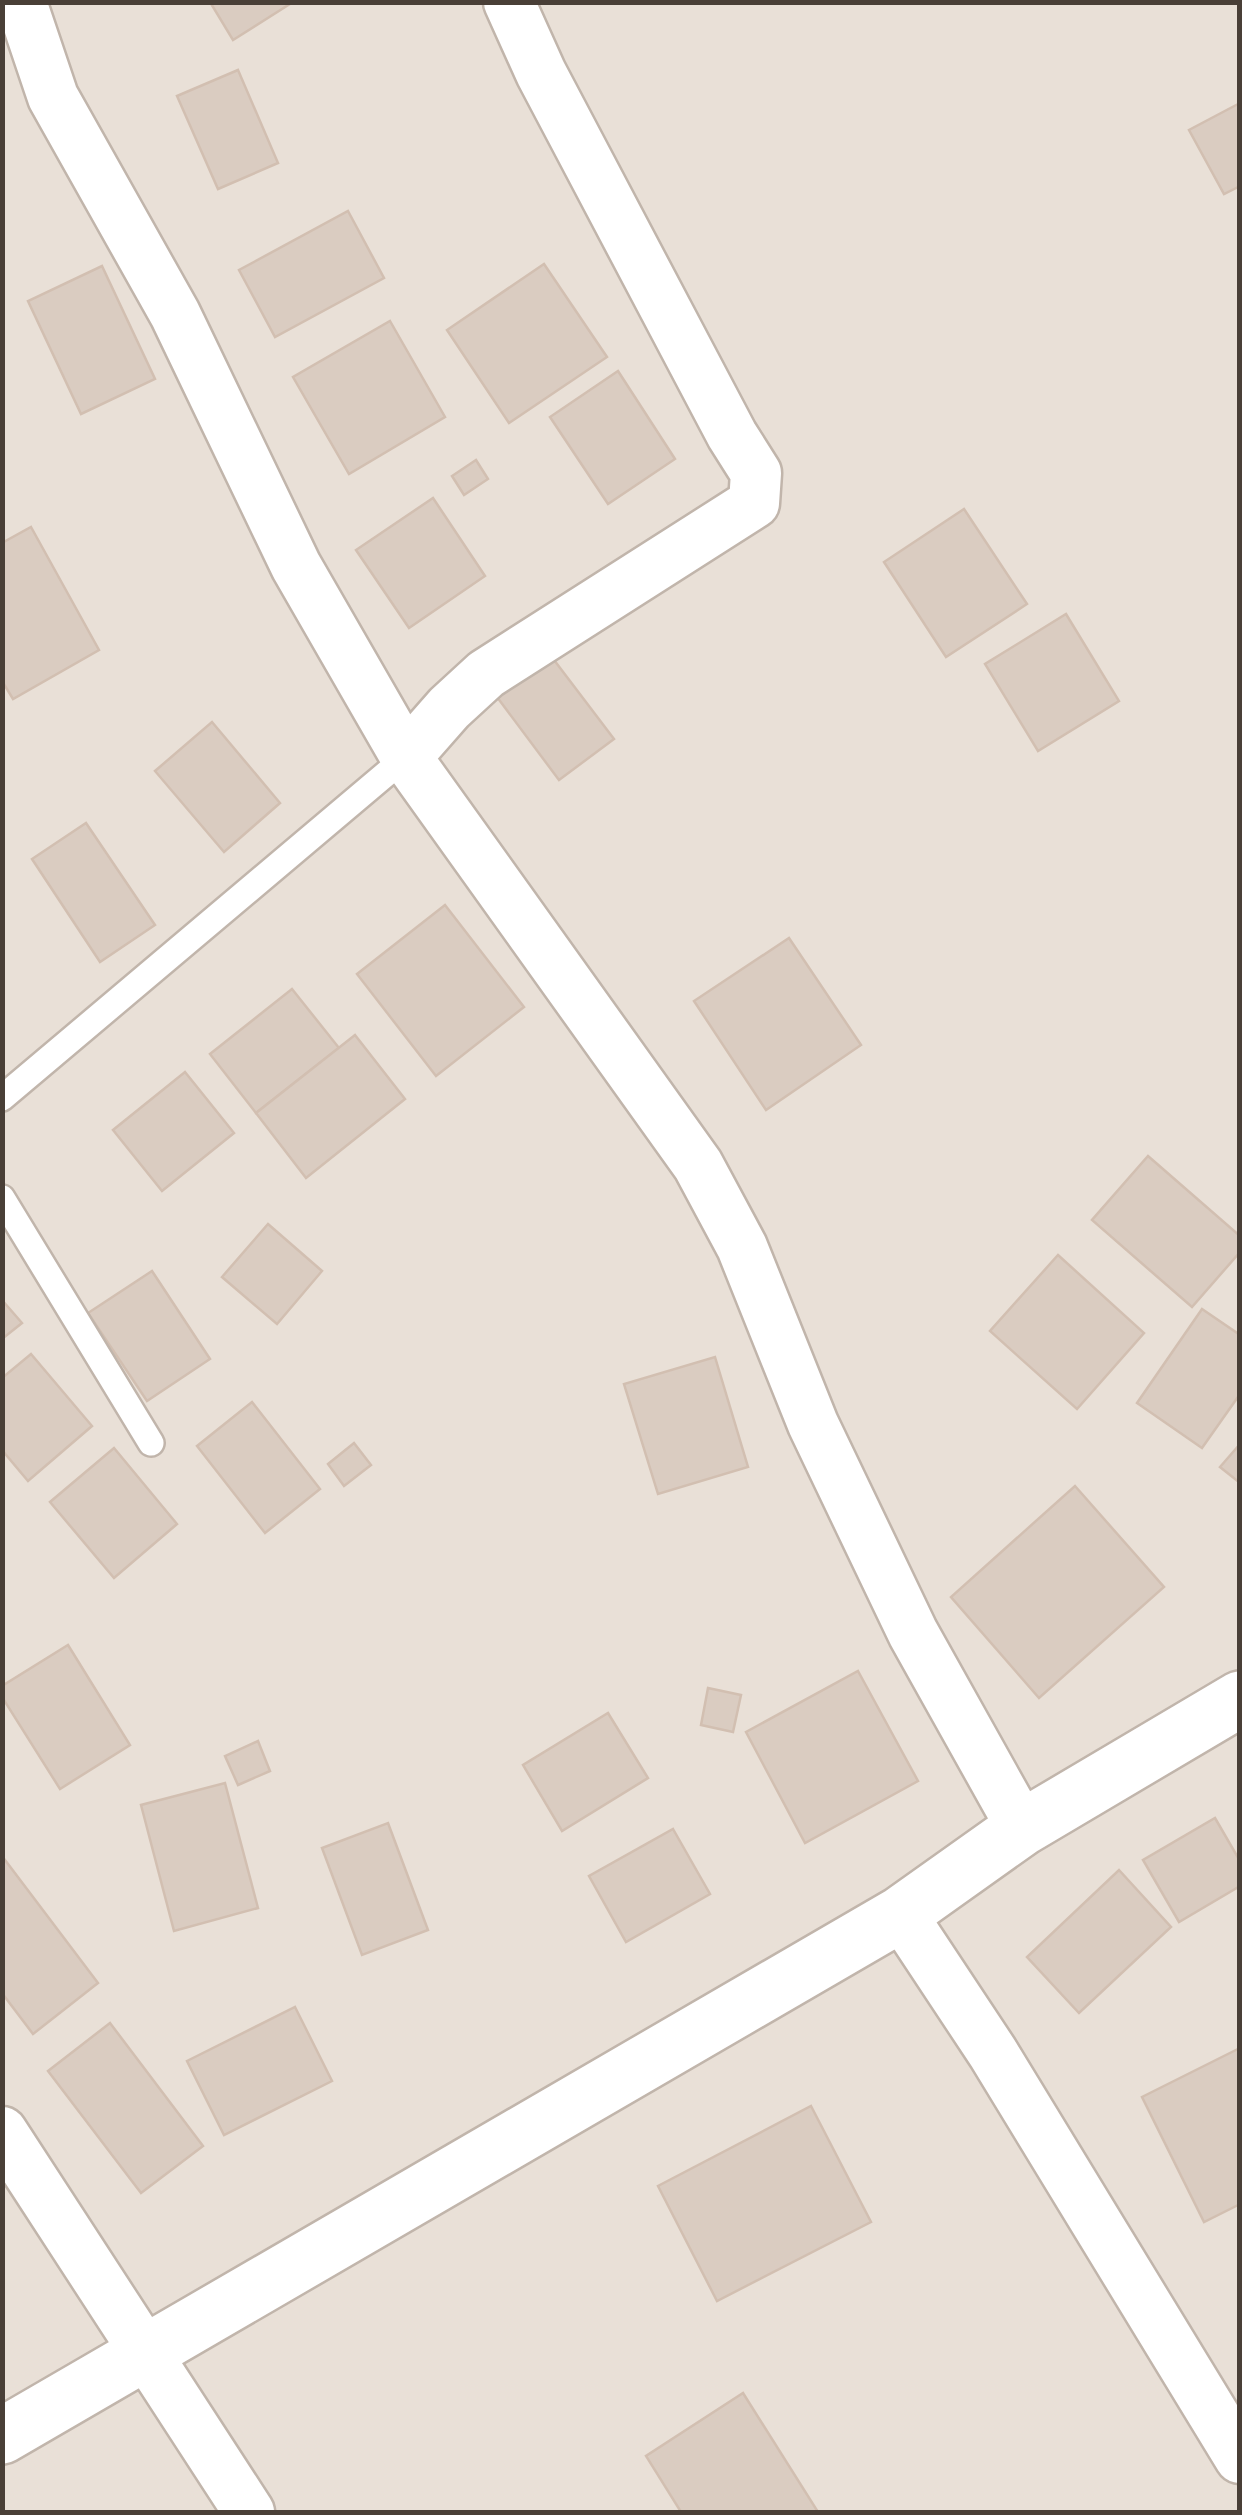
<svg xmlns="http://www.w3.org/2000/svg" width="1242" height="2515" font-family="'Exo 2',sans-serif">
	<rect width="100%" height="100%" fill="#f5efe9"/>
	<!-- residential -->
	<rect fill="#e9e0d7" x="3" y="3" width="1236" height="2509"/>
	<!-- building -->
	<g fill="#daccc1" stroke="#d2bfb1" stroke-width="2.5">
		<polygon points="210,2 293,2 233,40"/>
		<polygon points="238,70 278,163 218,189 177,96"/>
		<polygon points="1240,103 1240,186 1224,194 1189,130"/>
		<polygon points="348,211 384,278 275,337 239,270"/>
		<polygon points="544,264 607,357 509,423 447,330"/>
		<polygon points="102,266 155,379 81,414 28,301"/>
		<polygon points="390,321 445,417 349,474 293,377"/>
		<polygon points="618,371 675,459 608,504 550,417"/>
		<polygon points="476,460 488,479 464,495 452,476"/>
		<polygon points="433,498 485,576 409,628 356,550"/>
		<polygon points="964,509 1027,604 946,657 884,562"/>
		<polygon points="31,527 99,650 13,699 2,681 2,543"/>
		<polygon points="1066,614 1119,701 1038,751 985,664"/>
		<polygon points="551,656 614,739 559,780 497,697"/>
		<polygon points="212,722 280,803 224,852 155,771"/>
		<polygon points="86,823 155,925 100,962 32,859"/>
		<polygon points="445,905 524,1007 436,1076 357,974"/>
		<polygon points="789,938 861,1045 766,1110 694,1001"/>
		<polygon points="292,989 339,1048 256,1113 210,1054"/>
		<polygon points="355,1035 405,1099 306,1178 256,1113"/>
		<polygon points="185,1072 234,1133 162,1191 113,1130"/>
		<polygon points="1148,1156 1240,1236 1240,1252 1192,1307 1092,1220"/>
		<polygon points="268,1224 322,1271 277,1324 222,1277"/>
		<polygon points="1058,1255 1144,1333 1077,1409 990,1331"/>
		<polygon points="152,1271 210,1359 147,1401 88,1313"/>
		<polygon points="2,1300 22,1323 2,1339"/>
		<polygon points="1202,1309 1240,1335 1240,1394 1202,1448 1137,1403"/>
		<polygon points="31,1354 92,1426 28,1481 2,1450 2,1378"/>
		<polygon points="715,1357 748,1467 658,1494 624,1384"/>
		<polygon points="252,1402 320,1489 265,1533 197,1446"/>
		<polygon points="354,1443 371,1465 344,1486 328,1464"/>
		<polygon points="1240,1444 1240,1483 1220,1467"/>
		<polygon points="114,1448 177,1524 114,1578 50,1502"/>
		<polygon points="1075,1486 1164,1587 1039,1698 951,1597"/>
		<polygon points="68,1645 130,1745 60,1789 2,1697 2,1686"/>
		<polygon points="858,1671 918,1781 805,1843 746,1732"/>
		<polygon points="708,1688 741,1695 733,1732 701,1725"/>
		<polygon points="608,1713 648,1778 562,1831 523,1765"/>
		<polygon points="258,1741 270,1771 238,1785 225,1756"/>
		<polygon points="225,1783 258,1908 174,1931 141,1805"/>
		<polygon points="1215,1818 1240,1861 1240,1886 1179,1922 1143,1860"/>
		<polygon points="388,1823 428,1930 362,1955 322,1848"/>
		<polygon points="673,1829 710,1894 626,1942 589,1876"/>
		<polygon points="2,1856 98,1983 33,2034 2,1993"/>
		<polygon points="1119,1870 1171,1927 1079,2013 1027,1957"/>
		<polygon points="295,2007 332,2081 224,2135 187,2061"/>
		<polygon points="110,2023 203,2146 141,2193 48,2071"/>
		<polygon points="1240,2048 1240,2204 1204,2222 1142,2097"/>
		<polygon points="811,2106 871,2222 717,2301 658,2186"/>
		<polygon points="743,2393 818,2512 681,2512 646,2456"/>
	</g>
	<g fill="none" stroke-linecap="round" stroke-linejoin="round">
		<defs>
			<g id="service">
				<polyline points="2,1098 406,757"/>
				<polyline points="2,1198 151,1443"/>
			</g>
			<g id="minor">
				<polyline points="21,2 53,97 175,314 296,566 406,757"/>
				<polyline points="509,2 541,73 732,435 756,473 754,503 486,674 449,708 406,757 698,1165 742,1247 813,1424 913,1633 1022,1828"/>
				<polyline points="901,1914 993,2053 1240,2458"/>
				<polyline points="2,2132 249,2512"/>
			</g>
			<polyline id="tertiary" points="2,2436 901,1914 1022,1828 1240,1699"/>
		</defs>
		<!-- service casing -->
		<use href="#service" stroke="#c1b5ab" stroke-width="30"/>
		<!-- minor casing -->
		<use href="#minor" stroke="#c1b5ab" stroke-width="55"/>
		<!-- tertiary casing -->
		<use href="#tertiary" stroke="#c1b5ab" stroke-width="60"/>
		<!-- service -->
		<use href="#service" stroke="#fff" stroke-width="25"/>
		<!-- minor -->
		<use href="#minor" stroke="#fff" stroke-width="50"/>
		<!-- tertiary -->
		<use href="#tertiary" stroke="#fff" stroke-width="55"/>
	</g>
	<!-- border -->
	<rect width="1242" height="2515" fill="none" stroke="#493f37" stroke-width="10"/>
</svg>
